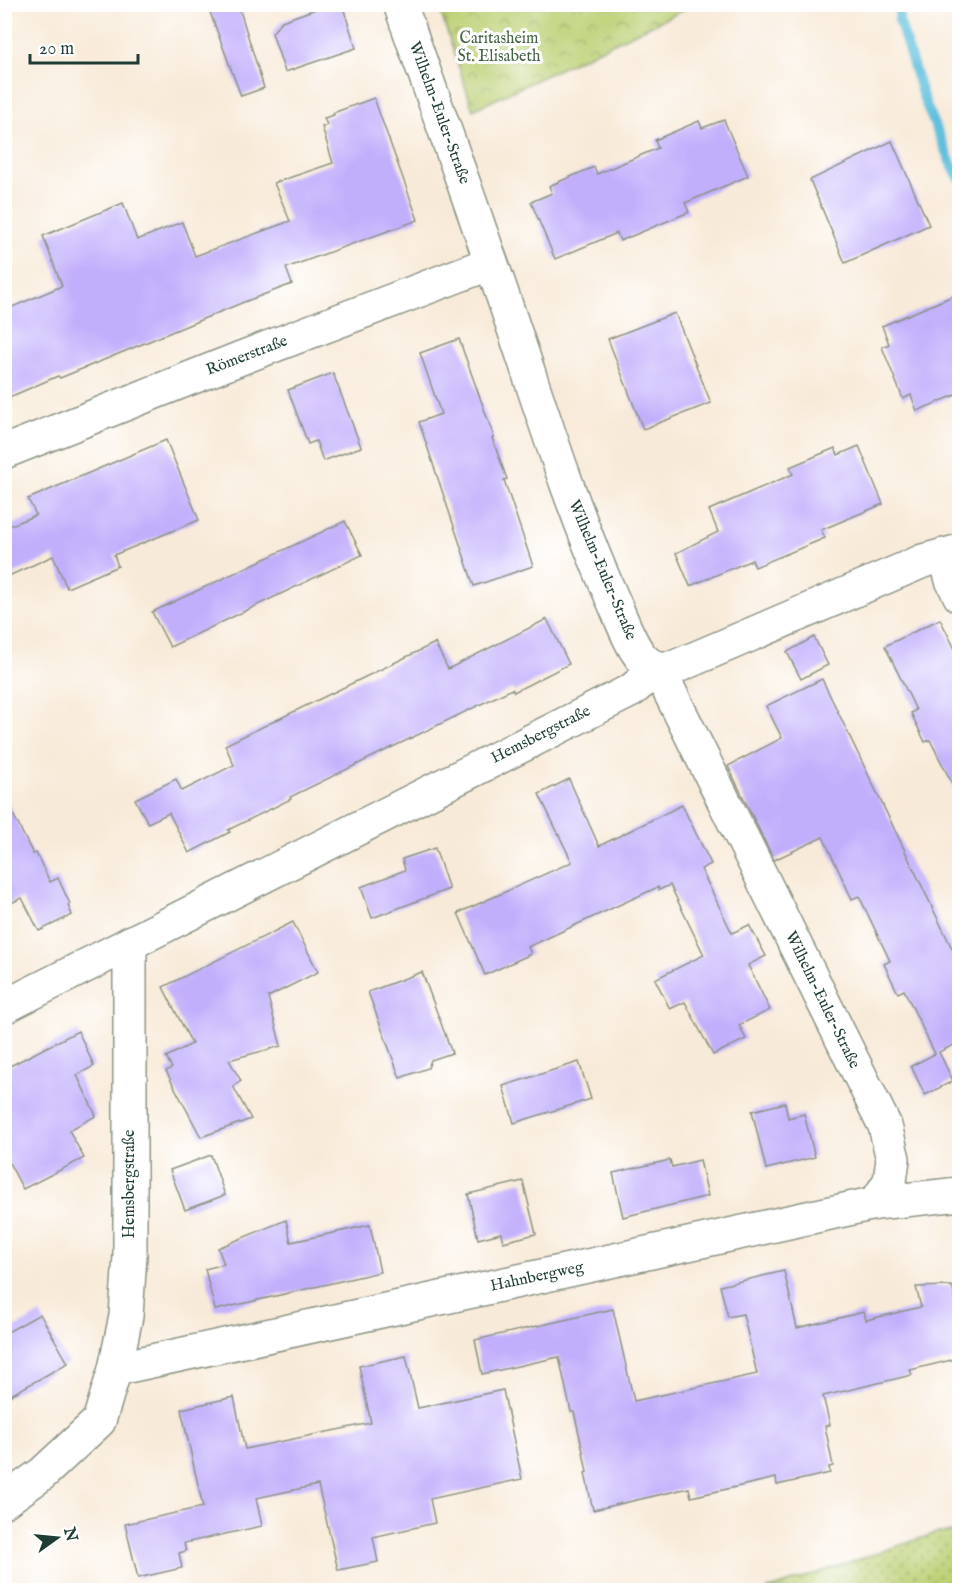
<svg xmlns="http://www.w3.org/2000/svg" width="964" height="1595" font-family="'IM FELL English',serif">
	<defs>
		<pattern id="park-crowns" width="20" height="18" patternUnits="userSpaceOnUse" patternTransform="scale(1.5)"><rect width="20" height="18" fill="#bbd073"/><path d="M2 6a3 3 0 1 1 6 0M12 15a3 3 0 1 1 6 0" fill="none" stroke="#97aa5f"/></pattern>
		<pattern id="garden-dots" width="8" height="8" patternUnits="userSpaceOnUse" patternTransform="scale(1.5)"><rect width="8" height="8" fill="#bbd073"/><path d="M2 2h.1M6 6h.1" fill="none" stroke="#97aa5f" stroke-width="1.8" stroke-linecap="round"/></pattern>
	</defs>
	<rect width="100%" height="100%" fill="#fff"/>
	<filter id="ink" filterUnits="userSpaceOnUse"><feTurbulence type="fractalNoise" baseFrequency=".0167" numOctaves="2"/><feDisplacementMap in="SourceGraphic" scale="12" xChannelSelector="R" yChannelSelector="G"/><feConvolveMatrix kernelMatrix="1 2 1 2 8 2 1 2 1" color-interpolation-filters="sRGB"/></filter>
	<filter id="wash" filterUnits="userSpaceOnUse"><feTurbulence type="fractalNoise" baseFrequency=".008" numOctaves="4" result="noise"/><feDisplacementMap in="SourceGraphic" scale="24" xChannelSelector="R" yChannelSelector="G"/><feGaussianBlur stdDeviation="1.35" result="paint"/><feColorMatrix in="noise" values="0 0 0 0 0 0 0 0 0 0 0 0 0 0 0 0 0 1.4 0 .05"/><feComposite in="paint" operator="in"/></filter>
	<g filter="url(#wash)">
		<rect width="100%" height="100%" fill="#f8ead8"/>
		<!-- park -->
		<polygon fill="url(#park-crowns)" stroke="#6d8654" stroke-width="1.5" points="438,4 694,4 694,5 473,110"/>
		<!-- garden -->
		<polygon fill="url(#garden-dots)" stroke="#6d8654" stroke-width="1.5" points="959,1532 959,1590 767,1590 936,1533"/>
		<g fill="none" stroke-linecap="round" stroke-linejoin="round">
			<!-- stream -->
			<polyline stroke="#5fc0dd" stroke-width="10" points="900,4 899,20 923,97 951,164 960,179"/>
		</g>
		<g id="blocks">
			<!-- building -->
			<g fill="#c1affc">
				<polygon points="207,4 238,4 264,88 241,96"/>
				<polygon points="330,4 342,4 356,48 285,72 272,33 282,21"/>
				<polygon points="374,98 418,220 286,268 292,284 244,302 60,378 58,376 5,399 5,310 62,286 43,236 123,203 137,240 182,222 195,256 290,221 274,183 333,163 322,127 327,125 324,118 334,115 333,113"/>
				<polygon points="724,120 748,176 685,203 689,212 620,241 617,233 555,259 531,202 552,193 549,186 594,167 597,174 658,148 655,140 699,121 702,128"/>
				<polygon points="892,141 929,225 845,263 810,180"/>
				<polygon points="960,293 960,393 917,411 911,395 903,399 882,347 889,344 882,326"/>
				<polygon points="675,313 711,403 643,429 608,339"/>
				<polygon points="459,339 494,437 492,438 507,479 504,480 533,566 474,586 419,422 441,414 420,353"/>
				<polygon points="333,373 361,447 323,461 316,441 308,444 288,390"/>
				<polygon points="166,440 199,520 114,555 118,566 67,588 53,556 4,578 4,528 36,515 28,499"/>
				<polygon points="859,446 883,504 821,530 825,538 755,567 752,560 690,586 676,553 718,532 709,510 793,474 790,467 835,448 838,455"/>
				<polygon points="345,521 362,555 170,647 152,612"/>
				<polygon points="547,619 569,664 514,692 512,689 290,797 291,799 228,830 230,832 189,853 169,813 148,823 135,799 176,779 182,791 234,765 225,745 435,643 448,669"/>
				<polygon points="940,619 960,659 960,799 930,740 925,742 911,713 916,710 885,646"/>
				<polygon points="814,637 828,665 801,679 787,652"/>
				<polygon points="822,679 960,965 960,1042 939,1052 953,1081 925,1095 911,1066 935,1054 904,990 898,993 884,964 890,961 859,896 852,899 823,837 774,860 728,766 782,738 766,706"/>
				<polygon points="569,779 599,846 682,805 711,864 701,869 732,933 749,925 766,956 748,965 770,1010 739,1025 746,1039 713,1055 685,1002 670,1009 655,979 704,955 670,885 659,890 658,887 528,947 531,954 485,975 458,913 572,862 539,794"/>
				<polygon points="4,796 33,854 36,853 50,882 58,878 70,904 68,905 72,915 39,931 22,898 4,906"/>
				<polygon points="435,848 449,889 372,918 361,887 405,870 402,859"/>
				<polygon points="293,922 318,972 268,997 281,1046 229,1060 241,1081 233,1086 251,1119 201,1137 166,1071 172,1068 166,1057 192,1044 163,987"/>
				<polygon points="422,972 452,1053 431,1060 428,1068 400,1078 368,992"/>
				<polygon points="78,1031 94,1066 77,1075 96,1116 69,1130 84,1158 23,1189 4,1153 4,1069"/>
				<polygon points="579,1062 591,1099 514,1123 503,1086"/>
				<polygon points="785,1103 788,1118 804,1114 815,1157 766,1169 752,1111"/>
				<polygon points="211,1155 225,1195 185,1210 170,1170"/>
				<polygon points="670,1160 672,1167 700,1160 708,1196 623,1217 613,1173"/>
				<polygon points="523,1181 536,1234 503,1242 501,1233 478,1239 468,1194"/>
				<polygon points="286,1220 291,1242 370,1225 380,1272 215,1310 205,1269 224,1264 218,1248"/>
				<polygon points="784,1271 797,1328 864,1312 866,1320 921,1307 916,1287 952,1286 960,1317 960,1358 910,1370 912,1375 823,1396 830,1425 825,1426 833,1466 829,1467 830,1473 777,1485 776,1478 691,1497 689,1488 593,1510 585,1473 587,1472 581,1442 574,1412 571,1412 559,1357 482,1374 475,1340 613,1309 634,1401 757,1374 743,1314 728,1317 720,1286"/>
				<polygon points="40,1314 68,1363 4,1399 4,1334"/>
				<polygon points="406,1356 418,1408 503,1390 522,1479 430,1499 435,1523 373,1537 378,1562 338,1570 318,1485 256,1498 262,1526 184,1543 186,1551 179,1553 182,1568 138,1578 125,1524 203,1507 181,1409 234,1397 245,1449 371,1423 359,1366"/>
			</g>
		</g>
	</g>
	<g filter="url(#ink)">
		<use href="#blocks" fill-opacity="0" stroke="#8c9486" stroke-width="1.5"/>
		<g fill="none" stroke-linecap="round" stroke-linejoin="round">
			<defs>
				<g id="minor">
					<path d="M400 4C444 128 489 252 530 377 555 452 580 526 612 598 620 615 630 645 642 658 651 669 663 669 675 667L923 561 960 551"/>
					<polyline points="4,452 241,358 491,263"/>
					<polyline points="945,555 952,580 960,596"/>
					<polyline points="658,668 885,1126 893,1159 890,1181 876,1203"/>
					<polyline points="4,1007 632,690 658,668"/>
					<polyline points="115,1369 876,1203 960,1194"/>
					<polyline points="4,1501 42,1474 99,1421 115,1369 126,1316 130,1255 130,943"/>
				</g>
			</defs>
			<!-- minor casing -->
			<use href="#minor" stroke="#8c9486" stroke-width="36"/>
			<!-- minor -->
			<use href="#minor" stroke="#fff" stroke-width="33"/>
		</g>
	</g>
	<g text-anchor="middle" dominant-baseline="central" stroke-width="6" stroke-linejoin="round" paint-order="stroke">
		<!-- park labels -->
		<g font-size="16" fill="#466244" stroke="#fff">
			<text x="499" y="39">Caritasheim<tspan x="499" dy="18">St. Elisabeth</tspan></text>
		</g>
		<!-- street labels -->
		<g font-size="16" fill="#1f3d34" stroke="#fff">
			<text transform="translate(439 113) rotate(70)">Wilhelm-Euler-Straße</text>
			<text transform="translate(247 356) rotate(-21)">Römerstraße</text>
			<text transform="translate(602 570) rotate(67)">Wilhelm-Euler-Straße</text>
			<text transform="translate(541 735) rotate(-27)">Hemsbergstraße</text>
			<text transform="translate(822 1000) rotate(64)">Wilhelm-Euler-Straße</text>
			<text transform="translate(130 1184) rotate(-90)">Hemsbergstraße</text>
			<text transform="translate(537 1277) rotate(-12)">Hahnbergweg</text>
		</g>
	</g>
	<!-- margin -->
	<rect width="964" height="1595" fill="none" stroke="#fff" stroke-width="24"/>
	<!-- north arrow -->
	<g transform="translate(57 1538) rotate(75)" stroke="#ffffff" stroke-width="4.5" paint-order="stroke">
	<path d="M0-4.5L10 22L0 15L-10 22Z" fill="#1f3d34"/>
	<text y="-9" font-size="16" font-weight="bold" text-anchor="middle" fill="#1f3d34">N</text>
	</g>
	<!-- scale -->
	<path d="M30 54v9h108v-9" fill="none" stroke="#1f3d34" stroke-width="3"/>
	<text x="39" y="54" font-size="18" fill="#1f3d34" stroke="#ffffff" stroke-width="4.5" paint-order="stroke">20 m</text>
</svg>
